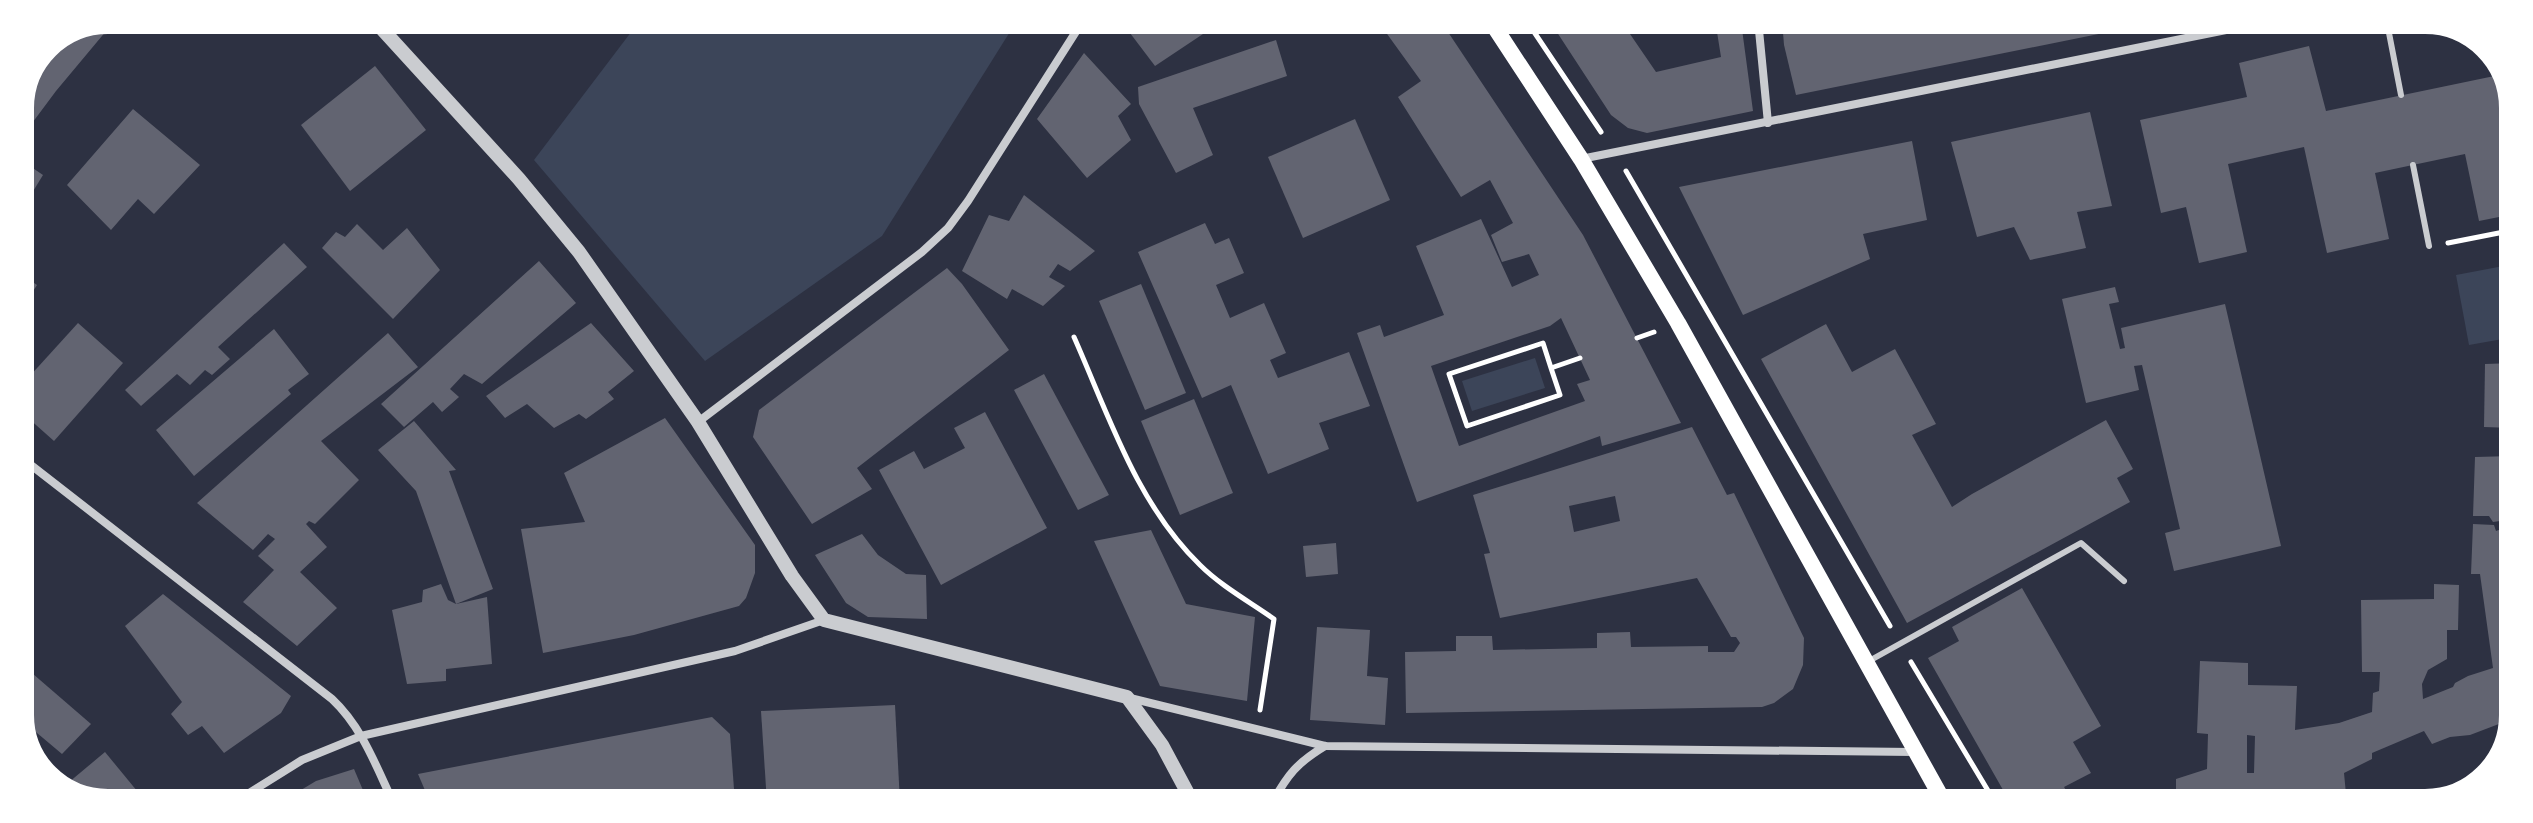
<svg xmlns="http://www.w3.org/2000/svg" width="2533" height="823" font-family="'PT Serif',serif">
	<rect width="100%" height="100%" fill="#2d3142"/>
	<!-- green -->
	<g fill="#3c4559">
		<polygon points="641,19 1018,19 882,236 705,361 534,160"/>
		<polygon points="2514,264 2514,337 2469,345 2456,275"/>
		<polygon points="1535,358 1545,388 1472,411 1462,381"/>
	</g>
	<!-- building -->
	<g fill="#626471" fill-rule="evenodd">
		<polygon points="108,18 117,18 56,91 18,142 18,107 45,44"/>
		<polygon points="531,19 554,19 541,30"/>
		<polygon points="1150,19 1197,19 1224,20 1155,66 1130,33"/>
		<path d="M1377 20H1440L1583 235 1681 423 1602 446 1600 436 1417 502 1357 333 1380 325 1384 337 1444 315 1416 246 1481 219 1512 287 1539 275 1529 254 1502 262 1491 235 1513 223 1490 180 1461 197 1398 97 1421 81ZM1561 318 1590 380 1577 384 1585 401 1459 446 1431 366 1550 326Z"/>
		<polygon points="1549,20 1670,20 1630,34 1656,72 1721,57 1717,32 1742,29 1753,111 1647,133 1628,128 1611,115"/>
		<polygon points="1782,20 2158,21 2158,22 1796,95 1784,45"/>
		<polygon points="1276,40 1287,76 1193,108 1213,155 1176,173 1139,104 1138,87"/>
		<polygon points="2309,46 2326,111 2504,74 2515,102 2514,214 2479,221 2465,154 2375,173 2389,239 2327,253 2304,147 2228,164 2247,252 2199,263 2186,207 2161,213 2140,120 2247,97 2239,63"/>
		<polygon points="1084,53 1131,104 1118,116 1131,140 1087,178 1037,119"/>
		<polygon points="375,66 426,130 350,191 301,125"/>
		<polygon points="133,109 200,165 154,214 138,199 111,230 67,185"/>
		<polygon points="2090,112 2112,206 2077,212 2086,248 2030,260 2014,227 1977,237 1951,142"/>
		<polygon points="1355,119 1390,200 1303,238 1268,157"/>
		<polygon points="1912,141 1927,220 1863,234 1870,259 1743,315 1679,187"/>
		<polygon points="18,158 43,175 18,216"/>
		<polygon points="1024,195 1095,251 1070,271 1058,264 1049,277 1065,286 1043,306 1012,289 1007,299 962,271 989,215 1009,221"/>
		<polygon points="1205,223 1215,244 1229,238 1244,273 1216,285 1230,318 1264,303 1286,353 1270,360 1278,378 1349,352 1370,406 1319,423 1329,449 1268,474 1231,385 1202,398 1138,252"/>
		<polygon points="357,224 383,250 407,228 440,270 393,319 322,248 336,232 345,237"/>
		<polygon points="284,243 307,267 218,347 230,359 212,375 205,370 190,385 177,374 141,406 125,390"/>
		<polygon points="539,261 576,303 482,384 464,374 450,389 459,397 442,412 433,402 404,427 381,404"/>
		<polygon points="947,268 962,284 1009,350 857,468 872,489 812,524 753,437 759,410"/>
		<polygon points="18,272 37,285 18,315"/>
		<polygon points="1141,284 1186,393 1145,410 1099,301"/>
		<polygon points="2115,287 2119,302 2109,304 2120,349 2125,348 2121,328 2225,304 2281,546 2174,571 2165,533 2180,529 2142,365 2134,366 2139,390 2086,403 2062,299"/>
		<polygon points="78,323 123,363 54,441 18,409 18,389"/>
		<polygon points="591,323 634,371 608,392 614,399 586,419 579,414 554,428 527,404 505,418 486,396"/>
		<polygon points="1826,324 1852,372 1895,349 1936,424 1912,435 1952,507 1972,494 2106,420 2133,469 2117,478 2130,502 1907,623 1761,359"/>
		<polygon points="274,329 309,374 288,390 291,394 194,476 156,430"/>
		<polygon points="388,333 418,367 321,441 359,480 315,524 309,521 306,524 327,547 300,572 337,608 297,646 243,602 274,570 258,556 275,539 268,534 253,550 197,503"/>
		<polygon points="2514,363 2513,428 2484,427 2485,364"/>
		<polygon points="1044,374 1109,495 1078,510 1014,390"/>
		<polygon points="1194,399 1233,493 1180,515 1141,421"/>
		<polygon points="985,412 1047,528 941,585 879,470 914,451 924,469 965,448 954,428"/>
		<polygon points="665,418 755,545 755,573 746,598 739,606 634,635 543,653 521,529 585,522 564,473"/>
		<polygon points="414,421 456,470 449,471 493,589 456,604 416,491 378,450"/>
		<path d="M1692 427 1727 495 1734 493 1804 638 1803 665 1793 689 1774 703 1762 707 1406 713 1405 652 1456 651V636H1492L1493 650 1597 648V633L1630 632 1631 647 1708 646V652H1734L1740 643 1736 637H1731L1697 578 1500 618 1484 554 1490 553 1473 495ZM1615 496 1620 521 1574 532 1569 506Z"/>
		<polygon points="2513,456 2513,507 2505,507 2504,516 2500,521 2493,522 2489,516 2473,516 2475,457"/>
		<path d="M2473 524 2494 525 2496 531 2513 525 2512 719 2470 735 2450 737 2432 744 2424 731 2372 753V759L2344 773 2346 794 2313 805H2176V779L2207 769 2208 734 2197 733 2200 661 2248 663V685L2297 686 2295 730 2339 723 2372 712 2373 693 2379 691 2380 672H2362L2361 600 2434 599V584L2459 585 2458 630H2447V659L2428 670 2422 684 2423 699 2453 687 2455 683 2468 676 2493 668 2480 574H2471ZM2247 735 2255 736 2254 773H2247Z"/>
		<polygon points="1151,530 1186,604 1255,617 1247,701 1160,686 1094,541"/>
		<polygon points="862,534 878,555 906,574 926,575 927,619 868,617 846,603 815,555"/>
		<polygon points="1336,543 1338,574 1306,577 1303,546"/>
		<polygon points="441,584 448,600 456,604 487,597 492,664 446,669 446,681 407,684 392,610 422,602 423,590"/>
		<polygon points="2022,588 2101,726 2073,742 2091,773 2064,787 2075,805 2011,804 1928,658 1959,641 1952,627"/>
		<polygon points="163,594 291,696 281,713 224,753 202,726 188,735 171,714 182,702 125,626"/>
		<polygon points="1317,627 1370,630 1367,676 1388,678 1385,725 1310,720"/>
		<polygon points="18,661 91,724 62,754 18,717"/>
		<polygon points="895,705 900,803 767,803 761,711"/>
		<polygon points="712,717 730,734 735,803 430,802 418,774"/>
		<polygon points="105,752 142,797 136,802 84,802 62,788"/>
		<polygon points="354,769 368,802 281,802 316,781"/>
		<polygon points="1726,800 1753,802 1753,804 1714,804"/>
	</g>
	<g fill="none" stroke-linecap="round" stroke-linejoin="round">
		<!-- path -->
		<g stroke="#fff" stroke-width="5">
			<polyline points="1526,20 1601,132"/>
			<polyline points="1626,171 1890,626"/>
			<polyline points="2448,243 2514,230"/>
			<path d="M1074 337C1109 416 1137 504 1200 565 1221 586 1250 602 1274 619L1260 710"/>
			<polyline points="1637,338 1654,332"/>
			<polyline points="1551,368 1560,395 1467,426 1449,374 1543,343 1551,368 1580,358"/>
			<polyline points="1911,662 1996,804"/>
		</g>
		<!-- service -->
		<g stroke="#caccd0" stroke-width="6">
			<polyline points="2389,33 2401,95"/>
			<polyline points="2413,165 2429,246"/>
			<polyline points="1869,661 2081,543 2124,581"/>
		</g>
		<!-- minor -->
		<g stroke="#caccd0" stroke-width="8">
			<polyline points="1758,20 1768,123"/>
			<polyline points="1581,159 2271,21"/>
			<polyline points="698,422 922,252 948,228 968,201 1084,19"/>
			<path d="M18 455 332 699C362 727 376 766 393 802"/>
			<polyline points="1130,698 1325,746 1914,752"/>
			<polyline points="2471,789 2481,785"/>
			<polyline points="235,802 302,760 361,736 735,651 824,620"/>
			<path d="M1272 803C1288 774 1297 763 1325 746"/>
		</g>
		<!-- tertiary -->
		<polyline stroke="#caccd0" stroke-width="14" points="372,18 519,179 579,252 698,422 792,576 824,620 1127,697 1162,745 1193,803"/>
		<!-- secondary -->
		<polyline stroke="#fff" stroke-width="16" points="1490,20 1581,159 1678,323 1945,804"/>
	</g>
	<!-- crop -->
	<path d="M0 0H2533V823H0ZM108 32H2425A76 76 0 0 1 2501 108V715A76 76 0 0 1 2425 791H108A76 76 0 0 1 32 715V108A76 76 0 0 1 108 32Z" fill="#fff" fill-rule="evenodd"/>
	<path fill="none" stroke="#fff" stroke-width="4" d="M108 32H2425A76 76 0 0 1 2501 108V715A76 76 0 0 1 2425 791H108A76 76 0 0 1 32 715V108A76 76 0 0 1 108 32Z"/>
</svg>
